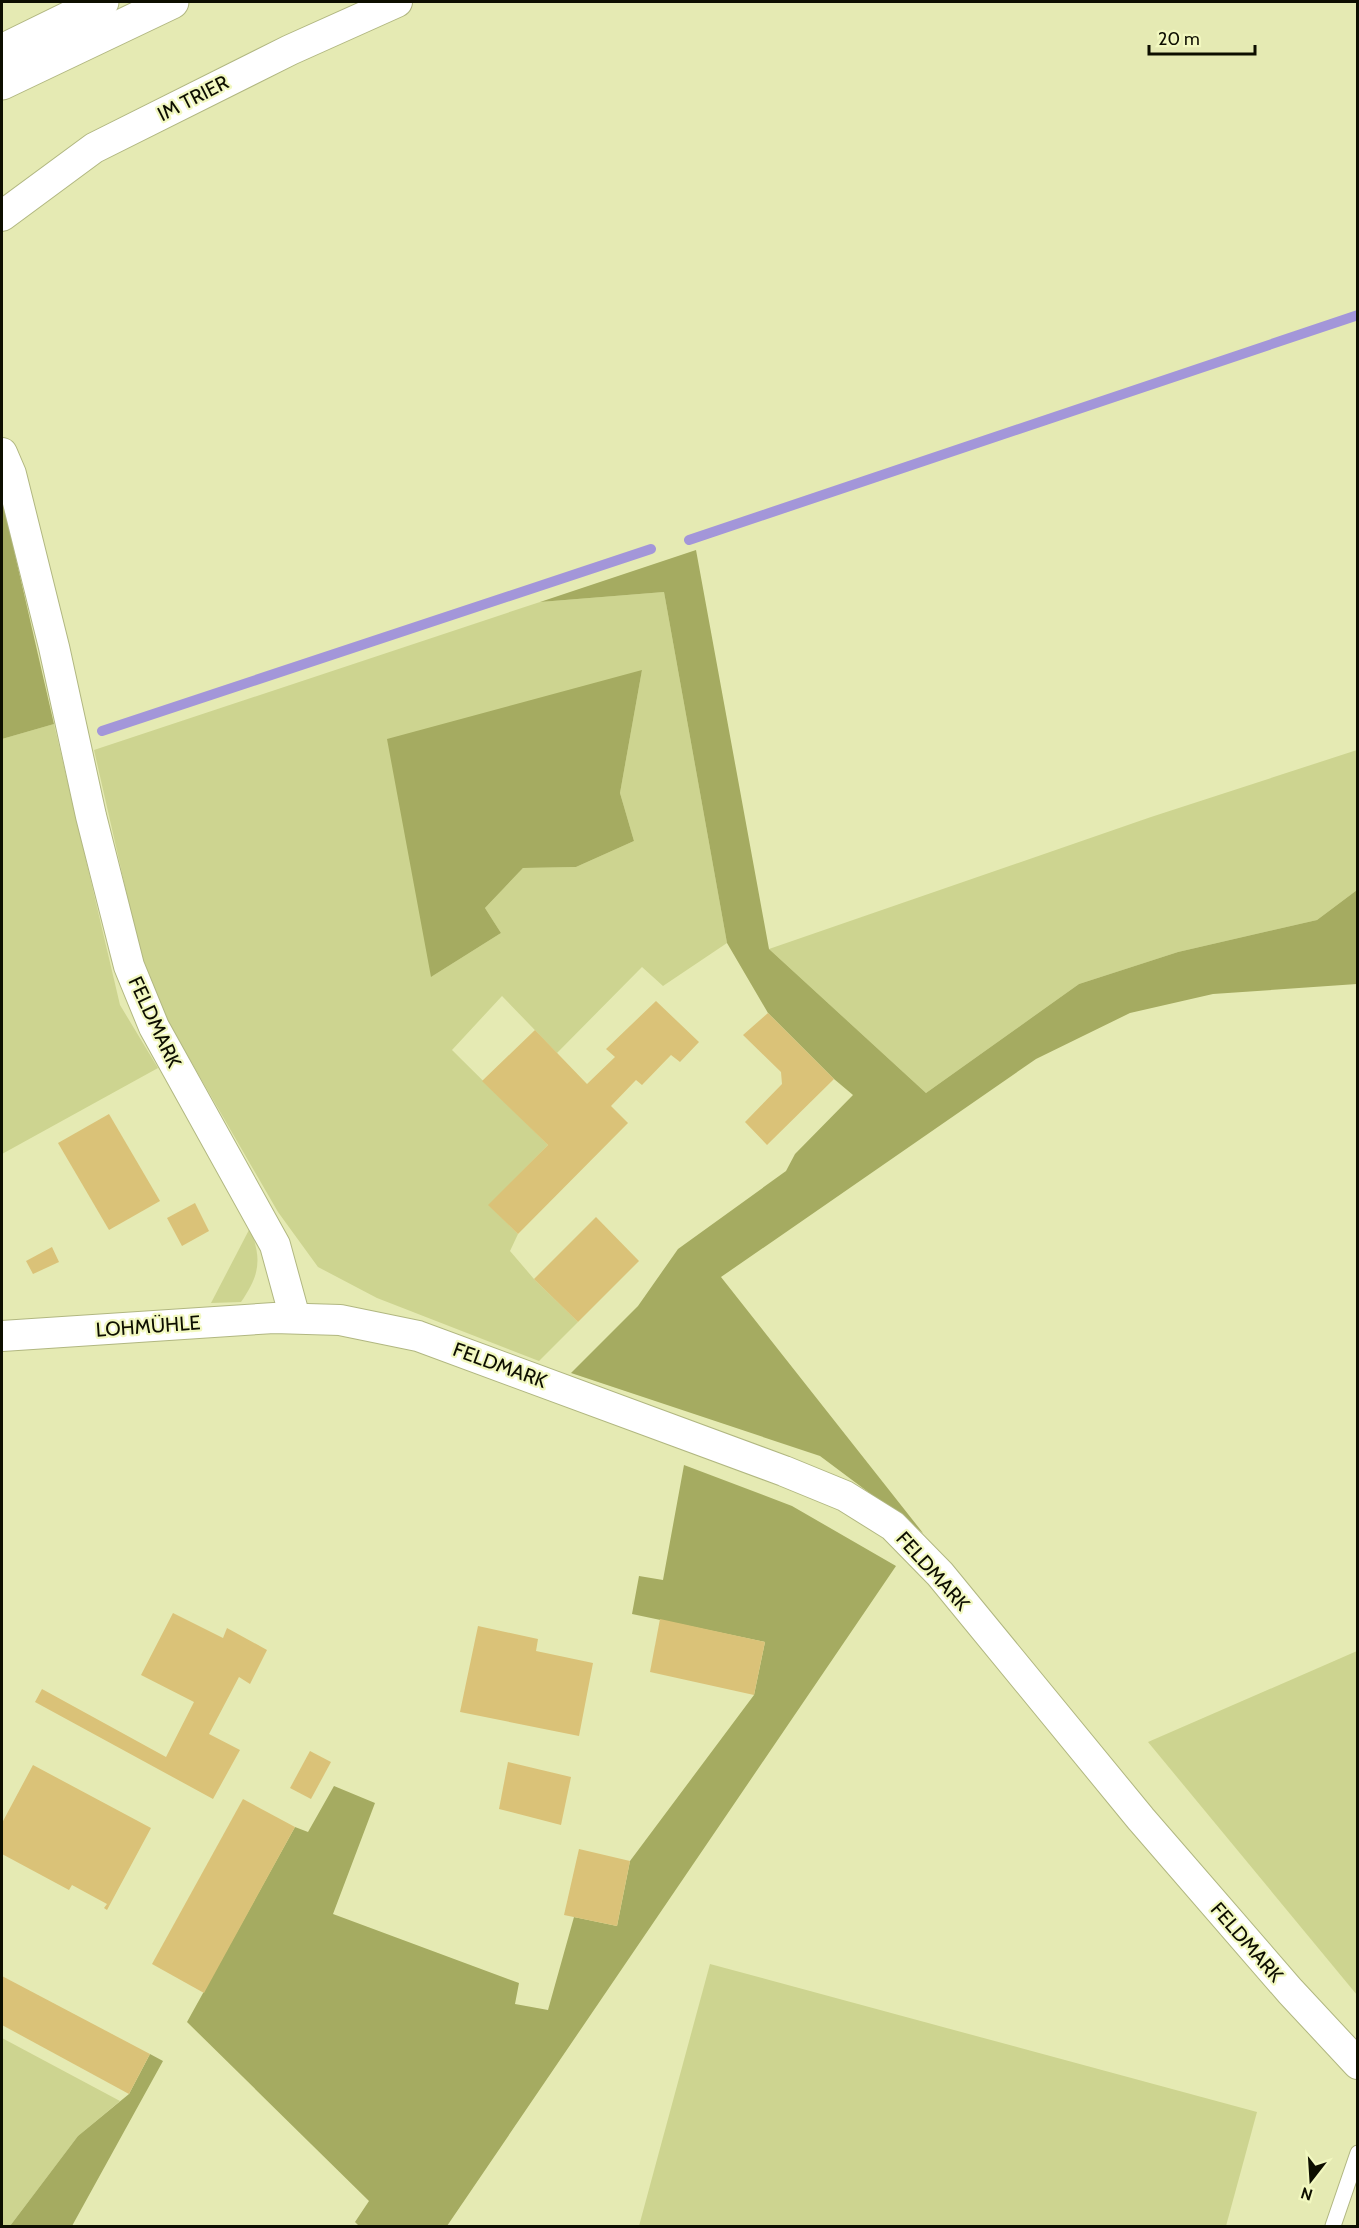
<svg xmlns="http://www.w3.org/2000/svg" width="1359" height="2228" font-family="Cabin,sans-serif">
	<rect width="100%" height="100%" fill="#e5eab3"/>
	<!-- green -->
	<g fill="#cdd490" fill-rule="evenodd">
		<path d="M664 592 727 943 663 986 642 967 557 1053 502 996 452 1050 548 1145 489 1205 518 1234 510 1251 534 1279 578 1322 539 1361 377 1298 318 1267 278 1212 167 1020 142 961 94 750 540 602ZM642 670 620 793 634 841 576 867 523 868 485 908 501 933 431 977Z"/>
		<polygon points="54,724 120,1005 158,1068 2,1154 2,739"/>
		<polygon points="1357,750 1357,890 1317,920 1178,952 1079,984 926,1093 769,949 1151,817"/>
		<path d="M250 1228C262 1260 260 1274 241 1302L211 1303Z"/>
		<polygon points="1357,1651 1358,1995 1357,1995 1148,1742"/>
		<polygon points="710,1964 1257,2112 1226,2226 639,2226"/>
		<polygon points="2,2038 120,2101 78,2136 10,2226 4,2226 2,2223"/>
	</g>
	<!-- forest -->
	<g fill="#a5ab61">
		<polygon points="2,498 54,724 2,739"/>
		<polygon points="696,550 769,949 926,1093 1079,984 1178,952 1317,920 1357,890 1357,984 1213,994 1130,1013 1036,1059 721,1277 923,1533 820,1456 571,1373 638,1306 678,1249 786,1171 795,1154 853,1095 834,1079 768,1013 727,943 664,592 540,602"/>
		<polygon points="642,670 620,793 634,841 576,867 523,868 485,908 501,933 431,977 387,739"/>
		<polygon points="684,1465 792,1506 896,1566 447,2226 359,2226 355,2222 369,2201 187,2022 295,1827 308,1832 334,1786 375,1803 333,1914 519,1983 515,2004 548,2010 574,1917 617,1926 630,1861 754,1695 765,1642 632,1614 639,1576 663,1580"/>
		<polygon points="150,2054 163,2061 72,2226 10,2226 78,2136 129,2094"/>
	</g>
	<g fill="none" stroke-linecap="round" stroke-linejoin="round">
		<!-- stream -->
		<g stroke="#a396d9" stroke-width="10">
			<polyline points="689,540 1358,315"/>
			<polyline points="102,731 651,549"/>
		</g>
	</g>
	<!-- building -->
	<g fill="#dac278">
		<polygon points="656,1001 699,1042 680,1062 671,1055 642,1085 636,1080 611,1106 628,1123 518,1234 488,1205 548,1145 482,1081 535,1030 587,1084 615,1057 606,1049"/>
		<polygon points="768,1013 834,1079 767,1145 745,1122 782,1084 781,1072 743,1035"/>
		<polygon points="109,1114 160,1201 109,1230 58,1143"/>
		<polygon points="195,1203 209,1231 182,1246 167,1218"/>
		<polygon points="596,1217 639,1261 578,1322 534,1279"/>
		<polygon points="52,1247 59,1262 33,1274 26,1261"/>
		<polygon points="173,1613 223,1638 227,1628 267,1650 250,1684 239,1677 209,1734 240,1750 213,1799 35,1702 42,1689 166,1757 194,1702 141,1675"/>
		<polygon points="660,1619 765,1642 754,1695 650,1672"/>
		<polygon points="478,1626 538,1639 536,1651 593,1663 579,1736 460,1712"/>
		<polygon points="310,1751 331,1762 311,1799 290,1788"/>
		<polygon points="508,1762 571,1777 561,1825 499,1809"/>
		<polygon points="33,1765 151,1828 107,1910 104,1908 107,1904 72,1885 69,1890 2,1854 2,1823"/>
		<polygon points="243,1799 295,1827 204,1993 152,1964"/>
		<polygon points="579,1849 630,1861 617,1926 564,1915"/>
		<polygon points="2,1976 150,2054 129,2094 2,2025"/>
	</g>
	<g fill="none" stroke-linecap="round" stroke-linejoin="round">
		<defs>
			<polyline id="service" points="1333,2226 1358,2153"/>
			<g id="minor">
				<polyline points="2,216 94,148 290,50 397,2"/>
				<polyline points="2,453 11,474 54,647 91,816 129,966 154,1027 275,1245 295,1318"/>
				<polyline points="2,1336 274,1318 340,1320 418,1336 784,1471 845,1496 893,1526 940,1574 1141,1819 1290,1991 1358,2064"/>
			</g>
			<g id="trunk">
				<polyline points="2,51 102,2"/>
				<polyline points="2,83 172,2"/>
			</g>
		</defs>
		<!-- service casing -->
		<use href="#service" stroke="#b1b781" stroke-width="17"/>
		<!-- minor casing -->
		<use href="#minor" stroke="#b1b781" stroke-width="32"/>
		<!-- trunk casing -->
		<use href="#trunk" stroke="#b1b781" stroke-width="35"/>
		<!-- service -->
		<use href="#service" stroke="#fff" stroke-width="15"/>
		<!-- minor -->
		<use href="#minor" stroke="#fff" stroke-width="30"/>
		<!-- trunk -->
		<use href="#trunk" stroke="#fff" stroke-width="33"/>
	</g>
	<g text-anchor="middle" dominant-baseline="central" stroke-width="4.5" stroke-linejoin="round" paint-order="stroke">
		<!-- street labels -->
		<g font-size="20" fill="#0d0e00" stroke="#f2f8c0">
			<text transform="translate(193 98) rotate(-27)">IM TRIER</text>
			<text transform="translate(155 1022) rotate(65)">FELDMARK</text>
			<text transform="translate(148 1326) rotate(-4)">LOHMÜHLE</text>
			<text transform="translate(500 1365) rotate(20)">FELDMARK</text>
			<text transform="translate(933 1571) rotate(48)">FELDMARK</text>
			<text transform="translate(1247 1942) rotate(49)">FELDMARK</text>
		</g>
	</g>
	<!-- border -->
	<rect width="1359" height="2228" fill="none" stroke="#0d0e00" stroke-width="6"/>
	<!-- north arrow -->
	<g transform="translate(1311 2180) rotate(197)" stroke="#f2f8c0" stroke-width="4.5" paint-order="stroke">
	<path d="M0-4.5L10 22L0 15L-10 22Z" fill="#0d0e00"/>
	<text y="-9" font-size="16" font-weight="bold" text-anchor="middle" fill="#0d0e00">N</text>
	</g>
	<!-- scale -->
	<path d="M1149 45v9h106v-9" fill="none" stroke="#0d0e00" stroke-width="3"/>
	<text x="1158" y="45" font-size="18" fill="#0d0e00" stroke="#f2f8c0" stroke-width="4.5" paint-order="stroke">20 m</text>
</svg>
